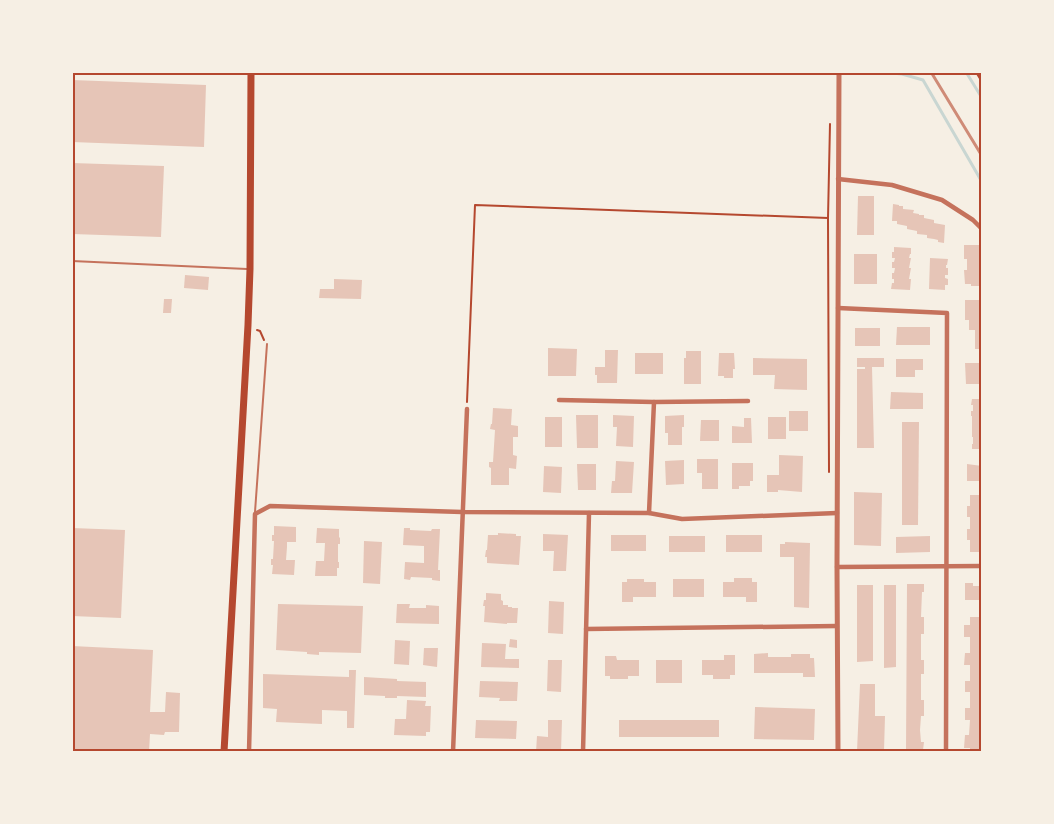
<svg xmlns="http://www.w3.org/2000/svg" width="1054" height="824" font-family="'Crimson Pro',serif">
	<rect width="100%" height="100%" fill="#f6efe4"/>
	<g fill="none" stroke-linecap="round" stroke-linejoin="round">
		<!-- stream -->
		<g stroke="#c9d6d2" stroke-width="3">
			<polyline points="882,72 902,74 923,80 982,182"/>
			<polyline points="966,72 982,98"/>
		</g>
	</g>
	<!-- building -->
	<g fill="#e6c5b7">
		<polygon points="72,80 206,85 204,147 72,142"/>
		<polygon points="72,163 164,166 161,237 72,234"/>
		<polygon points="858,196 874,196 874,235 857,235"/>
		<polygon points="893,204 899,205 899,206 903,206 903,209 914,210 913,213 919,214 919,215 924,215 924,218 934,220 934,223 945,225 944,243 938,242 938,240 934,239 927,238 927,235 917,234 917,231 907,229 907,226 897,224 897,221 892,221"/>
		<polygon points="964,245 979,245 982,248 982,284 979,284 979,286 971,286 971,284 965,284 964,270 967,270 967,259 964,259"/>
		<polygon points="894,247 911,248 911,254 910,254 909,258 911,258 909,268 911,268 909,279 911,279 910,290 891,289 892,283 894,283 894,279 892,279 892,273 894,273 895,268 892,268 892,262 894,262 895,258 892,258 892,252 894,252"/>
		<rect x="854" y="254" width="23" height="30"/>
		<polygon points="930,258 948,259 947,265 946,265 946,268 948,268 948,275 945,275 945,278 948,279 948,285 945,285 945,290 929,289"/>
		<polygon points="185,275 209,277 208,290 184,288"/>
		<polygon points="334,279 362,280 361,299 319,298 320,289 334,289"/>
		<polygon points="164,299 172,299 171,313 163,313"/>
		<polygon points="965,300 981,300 982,349 975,349 975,330 969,330 969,320 965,320"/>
		<polygon points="897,327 930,327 930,345 896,345"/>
		<rect x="855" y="328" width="25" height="18"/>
		<polygon points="548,348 577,349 576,376 548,376"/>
		<polygon points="605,350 618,350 617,383 597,383 597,375 595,375 595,367 605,367"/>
		<polygon points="686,351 701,351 701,384 684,384 684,358 686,358"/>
		<rect x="635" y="353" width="28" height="21"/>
		<polygon points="719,353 734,353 735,369 733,369 733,378 724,378 724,376 718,376"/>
		<polygon points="753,358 807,359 807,390 774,389 775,375 753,375"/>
		<polygon points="857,358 884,358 884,367 872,367 874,448 857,448 857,369 865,369 865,367 857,367"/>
		<polygon points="896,359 923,359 923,370 915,370 915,377 896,377"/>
		<polygon points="965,363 982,363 982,384 966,384"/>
		<polygon points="891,392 923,393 923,409 890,409"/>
		<polygon points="972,399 982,399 982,449 972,449 972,444 973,444 973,437 972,437 972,416 971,416 971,411 973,411 973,405 971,405"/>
		<polygon points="493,408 512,409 511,425 518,426 518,437 513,437 513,455 517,456 516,469 509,468 509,485 491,485 491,468 489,467 489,462 493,462 495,430 490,429 491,424 492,424"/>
		<rect x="789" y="411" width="19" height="20"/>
		<polygon points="576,415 598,415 598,448 577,448"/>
		<polygon points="613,415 634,416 633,447 616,446 617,427 613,427"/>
		<polygon points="684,415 684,427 682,427 682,445 668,445 668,433 665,433 665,416"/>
		<rect x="545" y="417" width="17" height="30"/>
		<rect x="768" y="417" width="18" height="22"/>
		<polygon points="744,418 751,418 752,443 732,443 732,426 744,427"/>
		<polygon points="701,420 719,420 719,441 700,441"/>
		<polygon points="902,422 919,422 918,525 902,525"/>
		<polygon points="779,455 803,456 802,492 778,490 778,492 767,492 767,475 779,475"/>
		<polygon points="697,459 718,459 718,489 702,489 702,473 697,473"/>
		<polygon points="684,460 684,484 666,485 665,461"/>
		<polygon points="616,461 634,462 632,493 611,493 612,481 615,481"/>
		<polygon points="732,463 753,463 753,481 750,481 750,486 739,486 739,489 732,489"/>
		<polygon points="577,464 596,464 596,490 578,490"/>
		<polygon points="967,464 982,466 982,481 967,481"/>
		<polygon points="544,466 562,467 561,493 543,492"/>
		<polygon points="854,492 882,493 881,546 854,545"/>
		<polygon points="970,495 982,495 982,552 970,552 970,540 967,540 967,529 970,529 970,517 967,517 967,506 970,506"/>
		<polygon points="274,526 296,527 296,542 287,542 287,547 286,560 295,560 294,575 272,574 273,565 271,565 271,559 273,559 274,541 272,541 272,535 274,535"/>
		<polygon points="72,528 125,530 121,618 72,616"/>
		<polygon points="317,528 339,529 339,537 340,538 340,544 338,544 338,562 339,562 339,568 337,568 337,576 315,576 316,561 324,561 325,543 316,543"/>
		<polygon points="404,528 410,528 410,530 431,531 432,529 440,529 438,570 440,570 440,581 432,580 432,578 411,577 410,580 404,579 405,562 424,563 424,546 403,545"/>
		<polygon points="498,533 516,534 516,536 521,536 519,565 487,563 487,557 485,557 486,550 487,550 488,535 498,535"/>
		<polygon points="543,534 568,535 566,571 553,571 554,551 543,551"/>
		<rect x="611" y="535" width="35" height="16"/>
		<rect x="726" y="535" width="36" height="17"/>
		<rect x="669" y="536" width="36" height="16"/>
		<polygon points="930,536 930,552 896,553 896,537"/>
		<polygon points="364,541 382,542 380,584 363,583"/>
		<polygon points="785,542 810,543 809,608 794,607 794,557 780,557 780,544 785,544"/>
		<polygon points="734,578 752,578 752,582 757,582 757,602 746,602 746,597 723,597 723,582 734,582"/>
		<polygon points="627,579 644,579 644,582 656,582 656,597 633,597 633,602 622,602 622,582 627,582"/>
		<rect x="673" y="579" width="31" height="18"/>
		<polygon points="965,583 973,583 973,586 982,586 982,600 965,600"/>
		<polygon points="907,584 924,584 924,592 922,592 921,617 924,617 924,634 921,634 921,660 924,660 924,674 921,674 921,700 924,700 924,716 921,716 920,730 921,742 924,742 923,750 906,750"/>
		<polygon points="857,585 873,585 873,661 857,662"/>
		<polygon points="884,585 896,585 896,667 884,668"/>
		<polygon points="486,593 501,594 501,600 503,601 503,605 508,605 508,607 512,607 512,608 518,608 517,623 507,623 507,624 484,622 485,606 483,606 484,600 486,600"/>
		<polygon points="549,601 564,602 563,634 548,633"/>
		<polygon points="278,604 363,606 361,653 319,652 319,655 307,654 307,652 276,650"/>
		<polygon points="397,604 410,604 409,608 426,608 426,605 439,606 439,624 396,623"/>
		<polygon points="970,617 982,617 982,752 970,752 970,748 964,748 965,735 969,735 970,720 965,720 965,708 970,708 970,692 965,692 965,681 970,681 970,665 964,665 965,653 970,653 970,637 964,637 964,625 970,625"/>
		<polygon points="510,639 517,640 517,648 509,647"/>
		<polygon points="395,640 410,641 409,665 394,664"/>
		<polygon points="482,643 506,644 505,659 519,659 519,668 481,667"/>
		<polygon points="72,646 153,650 150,712 165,712 166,692 180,693 179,732 165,732 164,735 150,734 149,752 72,752"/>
		<polygon points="424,648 438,648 437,667 423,665"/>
		<polygon points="768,653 768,657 791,657 791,654 810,654 810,658 814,658 815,677 803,677 803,673 754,673 754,654"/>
		<polygon points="724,655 735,655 735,675 730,675 730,679 713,679 713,675 702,675 702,660 724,660"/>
		<polygon points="605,656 616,656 617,660 639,660 639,676 628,676 628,679 610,679 610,676 605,676"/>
		<polygon points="548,660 562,660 561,692 547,691"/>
		<rect x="656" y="660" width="26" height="23"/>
		<polygon points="349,670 356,670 354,728 347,728 347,711 322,710 322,724 276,722 277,709 263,708 263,674 349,677"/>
		<polygon points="364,677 397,679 397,681 426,682 426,697 397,696 397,698 385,698 385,696 364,695"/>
		<polygon points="480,681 518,682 517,701 499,701 500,698 479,697"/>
		<polygon points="860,684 875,684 875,716 885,716 884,751 857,751"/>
		<polygon points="407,700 426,701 425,706 431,706 430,732 426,732 426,736 394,735 395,719 406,719"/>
		<polygon points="755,707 815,709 814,740 754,739"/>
		<polygon points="476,720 517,721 516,739 475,738"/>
		<polygon points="548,720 562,720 561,752 536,752 537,736 548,737"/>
		<rect x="619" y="720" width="100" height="17"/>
	</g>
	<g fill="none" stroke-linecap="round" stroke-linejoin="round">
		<!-- path -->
		<g stroke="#b5482f" stroke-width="2">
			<polyline points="976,72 982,82"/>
			<polyline points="257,330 260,331 264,340"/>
			<polyline points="467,402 475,205 828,218"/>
			<polyline points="829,472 828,218 830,124"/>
		</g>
		<!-- service -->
		<g stroke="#c5725c" stroke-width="2">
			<polyline points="72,261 247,269"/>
			<polyline points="255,512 267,344"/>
		</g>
		<!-- minor -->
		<g stroke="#c5725c" stroke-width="4.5">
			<polyline points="838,179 892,185 942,200 973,220 982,229"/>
			<polyline points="838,308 947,313 946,752"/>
			<polyline points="559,400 654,402 748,401"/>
			<polyline points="649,513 654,402"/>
			<polyline points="837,567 982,566"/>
			<polyline points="586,629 837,626"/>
			<polyline points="249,752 255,514 270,506 462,512 649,513 682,519 837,513"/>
			<polyline points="453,752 467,409"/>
			<polyline points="583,752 589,513"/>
		</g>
		<!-- tertiary -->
		<polyline stroke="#c5725c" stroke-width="5" points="838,752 837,567 839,72"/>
		<!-- primary -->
		<polyline stroke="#b5482f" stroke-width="7" points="224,752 248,325 250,269 251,72"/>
		<!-- rail -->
		<polyline stroke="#cf8b77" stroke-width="3" points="931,72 982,156"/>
	</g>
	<!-- border -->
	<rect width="1054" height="824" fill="none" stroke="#f6efe4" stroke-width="148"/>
	<rect x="74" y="74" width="906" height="676" fill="none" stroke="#b5482f" stroke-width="2"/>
</svg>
